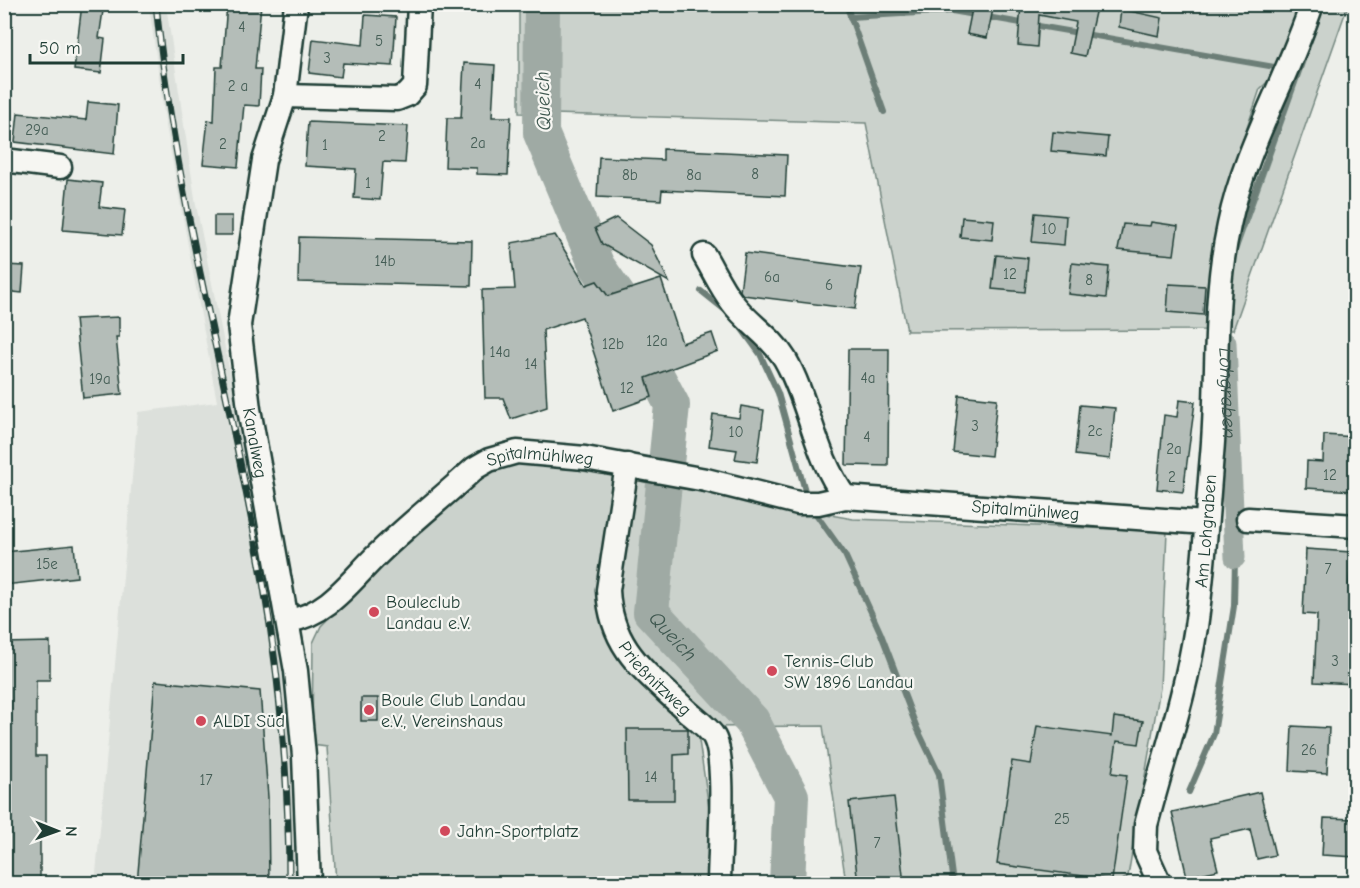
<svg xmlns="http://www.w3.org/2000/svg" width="1360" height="888" viewBox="0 0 1360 888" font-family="'Comic Neue',sans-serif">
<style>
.built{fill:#dce0db}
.green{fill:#cbd2cc;stroke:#758880;stroke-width:1.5}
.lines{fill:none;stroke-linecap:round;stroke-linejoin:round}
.stream{stroke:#6c7e77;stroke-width:6}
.canal{stroke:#9faaa4;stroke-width:21}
.river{stroke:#9faaa4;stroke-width:36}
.building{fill:#b4bdb8;stroke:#1f3d34;stroke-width:1.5}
.street-casing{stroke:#1f3d34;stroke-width:27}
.street{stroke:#f6f6f2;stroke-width:22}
.rail-casing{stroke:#1f3d34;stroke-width:7}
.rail{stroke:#f6f6f2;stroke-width:4.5;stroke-dasharray:14;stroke-linecap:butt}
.poi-dot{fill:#d1495b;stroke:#f6f6f2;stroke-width:2}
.labels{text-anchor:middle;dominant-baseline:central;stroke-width:4.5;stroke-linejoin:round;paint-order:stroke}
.number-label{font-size:15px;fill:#445d55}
.street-label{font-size:18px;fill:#1f3d34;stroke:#f6f6f2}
.poi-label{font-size:18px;fill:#1f3d34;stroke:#f6f6f2;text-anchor:start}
.water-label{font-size:20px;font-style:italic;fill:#3f5850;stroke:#f6f6f2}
</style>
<rect width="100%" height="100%" fill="#edefea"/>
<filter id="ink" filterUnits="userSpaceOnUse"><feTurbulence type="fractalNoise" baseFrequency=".0167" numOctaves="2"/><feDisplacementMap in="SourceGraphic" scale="12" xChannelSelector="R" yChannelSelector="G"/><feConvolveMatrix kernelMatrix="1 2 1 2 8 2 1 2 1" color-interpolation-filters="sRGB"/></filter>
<g filter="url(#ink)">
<path class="built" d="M 149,5 L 166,5 L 196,205 L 248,461 L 279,634 L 289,728 L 297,883 L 95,884 L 138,412 L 217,402 L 165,120 Z"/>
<g class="green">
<path d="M 519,5 L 1306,5 L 1286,64 L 1260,89 L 1240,149 L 1217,260 L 1207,330 L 907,331 L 866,123 L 519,113 Z"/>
<path d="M 1325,5 L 1348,5 L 1233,330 L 1224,330 L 1234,260 Z"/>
<path d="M 527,461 L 853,519 L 1167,531 L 1160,688 L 1128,876 L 1118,883 L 846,883 L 823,726 L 697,727 L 710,815 L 708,883 L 336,883 L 327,747 L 312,745 L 313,643 L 321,626 L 440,505 L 490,464 Z"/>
</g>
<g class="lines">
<g class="stream">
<path d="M 846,4 L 884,112"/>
<path d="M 850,17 L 952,11 L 1298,71"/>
<path d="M 1236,244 L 1304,56"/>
<path d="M 701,291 L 726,311"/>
<path d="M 739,325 L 760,354 L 778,393 L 807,498"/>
<path d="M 811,507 L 845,555 L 881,634 L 917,728 L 939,774 L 953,884"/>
<path d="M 1189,792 L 1214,734 L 1234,606 L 1235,558"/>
<path d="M 1133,884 L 1142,878"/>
</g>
<path class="canal" id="s1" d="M 1226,343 L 1235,558"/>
<g class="river">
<path d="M 542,4 L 541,133 L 597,266 L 634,319"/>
<path id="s2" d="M 650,363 L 672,405 L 651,612 L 752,721 L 791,796 L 787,884"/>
</g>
</g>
<g class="building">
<path d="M 82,4 L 104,4 L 99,38 L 105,39 L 101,73 L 74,70 Z"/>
<path d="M 227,4 L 261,4 L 255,69 L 261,69 L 259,106 L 244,105 L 238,167 L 203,164 L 208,120 L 214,121 L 216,67 L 222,67 Z"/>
<path d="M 973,4 L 994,4 L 987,38 L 967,34 Z"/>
<path d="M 1021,4 L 1076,4 L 1096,8 L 1085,56 L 1070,53 L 1076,22 L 1039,15 L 1037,47 L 1018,45 Z"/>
<path d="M 1121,9 L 1162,18 L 1159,36 L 1119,27 Z"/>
<path d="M 365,15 L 396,17 L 393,66 L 343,63 L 341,77 L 309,73 L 313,39 L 363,45 Z"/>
<path d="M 464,63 L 495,65 L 492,117 L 511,117 L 508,175 L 477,174 L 477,168 L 445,167 L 447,118 L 461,118 Z"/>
<path d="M 88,102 L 118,105 L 114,154 L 15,142 L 18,113 L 86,120 Z"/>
<path d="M 308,122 L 408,126 L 405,163 L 383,162 L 380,200 L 354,198 L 356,169 L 305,166 Z"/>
<path d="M 1053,132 L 1108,137 L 1106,156 L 1051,151 Z"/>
<path d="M 663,149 L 787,155 L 785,196 L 662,190 L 661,200 L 597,197 L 599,157 L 663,160 Z"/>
<path d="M 68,179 L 102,183 L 99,207 L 125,210 L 122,235 L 63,230 Z"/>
<path d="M 1035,213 L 1066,216 L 1064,245 L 1032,242 Z"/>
<rect x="214" y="216" width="18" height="19"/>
<path d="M 962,217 L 994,220 L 992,240 L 960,237 Z"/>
<path d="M 616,218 L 651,245 L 669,282 L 602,244 L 595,228 Z"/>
<path d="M 1151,222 L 1178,226 L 1174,255 L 1118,250 L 1123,224 L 1150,226 Z"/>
<path d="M 555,235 L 586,285 L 597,281 L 608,296 L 661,279 L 682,343 L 712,333 L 718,351 L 646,378 L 652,397 L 613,411 L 582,317 L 543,330 L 547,407 L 511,419 L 503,398 L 485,398 L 482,290 L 515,289 L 511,243 Z"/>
<path d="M 299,237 L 472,241 L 471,286 L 298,282 Z"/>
<path d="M 745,253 L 861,268 L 855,309 L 743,295 L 740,291 Z"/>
<path d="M 996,255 L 1028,258 L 1025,292 L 992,289 Z"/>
<path d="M 1072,263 L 1109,267 L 1106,298 L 1068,294 Z"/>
<path d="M 4,265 L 24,266 L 22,293 L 4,291 Z"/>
<path d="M 1169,284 L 1205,286 L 1203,315 L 1167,312 Z"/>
<path d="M 119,317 L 119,337 L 116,337 L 122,394 L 83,398 L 75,319 Z"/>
<path d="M 848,349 L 889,349 L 888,466 L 846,465 Z"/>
<path d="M 959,395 L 997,399 L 991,456 L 953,452 Z"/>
<path d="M 1179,400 L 1195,402 L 1183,492 L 1157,489 L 1164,415 L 1177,417 Z"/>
<path d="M 1080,405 L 1115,408 L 1110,459 L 1075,455 Z"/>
<path d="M 741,406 L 764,410 L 757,462 L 735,459 L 737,450 L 709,446 L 713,414 L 739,418 Z"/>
<path d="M 1324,435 L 1356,437 L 1354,491 L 1306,488 L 1307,461 L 1323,462 Z"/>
<path d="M 74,545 L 77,577 L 4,585 L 4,552 Z"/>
<path d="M 1306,549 L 1351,552 L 1349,586 L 1356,586 L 1356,684 L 1314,682 L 1317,615 L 1303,614 Z"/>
<path d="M 50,642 L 50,680 L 36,680 L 36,756 L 46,756 L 46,831 L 40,831 L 40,883 L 4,883 L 4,643 Z"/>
<path d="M 155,681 L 260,691 L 268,797 L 269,884 L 137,884 Z"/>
<rect x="361" y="698" width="17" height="23"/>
<path d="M 1114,717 L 1143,721 L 1139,744 L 1117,741 L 1112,773 L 1127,775 L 1112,880 L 997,864 L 1012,761 L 1031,764 L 1037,726 L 1112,736 Z"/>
<path d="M 1292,726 L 1329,728 L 1327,773 L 1290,771 Z"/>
<path d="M 627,729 L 688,729 L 688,754 L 674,755 L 674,800 L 628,800 Z"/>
<path d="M 1260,792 L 1275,855 L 1257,859 L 1250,829 L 1210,838 L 1218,870 L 1187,877 L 1172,812 Z"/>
<path d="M 894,797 L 904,884 L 858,884 L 849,802 Z"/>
<path d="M 1324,818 L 1356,819 L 1356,857 L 1322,855 Z"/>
</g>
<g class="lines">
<defs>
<g id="street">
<path id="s3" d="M 296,4 L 285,96 L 264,160 L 239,325 L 249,409 L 296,671 L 304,756 L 309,884"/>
<path d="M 285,96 L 397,99 L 407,95 L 415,86 L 419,4"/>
<path d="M 4,160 L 60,167"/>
<path d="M 704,255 C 713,270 721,288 732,302 C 747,323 771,336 785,359 C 810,403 814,455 845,497"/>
<path id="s4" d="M 627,465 L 608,590 C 611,651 648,673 688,712 C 696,719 709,728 714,737 C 727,760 719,853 719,884"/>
<path d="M 1248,519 L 1356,526"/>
<path id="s5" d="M 288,621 C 329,614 350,581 378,554 C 409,524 443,497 475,468 L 489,460 L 517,452 L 585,458 L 706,480 L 798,503 L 818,503 L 845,497 L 1206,523"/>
<path id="s6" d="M 1160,884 L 1145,851 L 1146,825 C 1163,760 1186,694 1196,627 C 1204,571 1207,512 1212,455 C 1219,377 1212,303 1229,225 C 1245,147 1287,80 1312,4"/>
</g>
</defs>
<use href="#street" class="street-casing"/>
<use href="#street" class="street"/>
<defs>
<path id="rail" d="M 156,4 C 175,197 229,386 262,576 C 280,678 289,780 289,884"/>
</defs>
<use href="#rail" class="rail-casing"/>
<use href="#rail" class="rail"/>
</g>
</g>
<g class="poi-dot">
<circle cx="374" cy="612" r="6"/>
<circle cx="772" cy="671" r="6"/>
<circle cx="369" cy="710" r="6"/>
<circle cx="201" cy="721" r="6"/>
<circle cx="445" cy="831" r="6"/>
</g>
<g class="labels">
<g class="number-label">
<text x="242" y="27">4</text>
<text x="379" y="41">5</text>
<text x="327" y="58">3</text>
<text x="478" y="84">4</text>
<text x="238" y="86">2 a</text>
<text x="37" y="130">29a</text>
<text x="382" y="136">2</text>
<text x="478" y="143">2a</text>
<text x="223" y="144">2</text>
<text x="325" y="145">1</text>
<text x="755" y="174">8</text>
<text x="630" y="175">8b</text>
<text x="694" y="175">8a</text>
<text x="368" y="183">1</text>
<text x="1049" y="229">10</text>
<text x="385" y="261">14b</text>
<text x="1010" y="274">12</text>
<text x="772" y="277">6a</text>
<text x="1089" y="280">8</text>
<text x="829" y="285">6</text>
<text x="657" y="341">12a</text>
<text x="613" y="344">12b</text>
<text x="500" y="352">14a</text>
<text x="531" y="364">14</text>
<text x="868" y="378">4a</text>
<text x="100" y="379">19a</text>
<text x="627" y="388">12</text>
<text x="975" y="426">3</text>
<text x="1095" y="431">2c</text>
<text x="736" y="432">10</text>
<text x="867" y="437">4</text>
<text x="1174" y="449">2a</text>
<text x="1330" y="475">12</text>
<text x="1172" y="477">2</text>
<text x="47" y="564">15e</text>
<text x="1328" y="569">7</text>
<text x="1335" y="661">3</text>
<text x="1309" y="750">26</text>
<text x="651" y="777">14</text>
<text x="206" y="780">17</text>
<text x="1062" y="819">25</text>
<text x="877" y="843">7</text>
</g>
<g class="street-label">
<text stroke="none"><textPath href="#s3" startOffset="446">Kanalweg</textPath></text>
<text stroke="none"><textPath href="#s5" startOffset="312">Spitalmühlweg</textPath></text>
<text stroke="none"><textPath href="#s5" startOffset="804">Spitalmühlweg</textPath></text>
<text stroke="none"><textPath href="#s6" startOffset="363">Am Lohgraben</textPath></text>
<text stroke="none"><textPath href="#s4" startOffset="230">Prießnitzweg</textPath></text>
</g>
<g class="poi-label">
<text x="386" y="602">Bouleclub<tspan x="386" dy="21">Landau e.V.</tspan></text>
<text x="784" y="661">Tennis-Club<tspan x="784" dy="21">SW 1896 Landau</tspan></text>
<text x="381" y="700">Boule Club Landau<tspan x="381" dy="21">e.V., Vereinshaus</tspan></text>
<text x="213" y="721">ALDI Süd</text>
<text x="457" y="831">Jahn-Sportplatz</text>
</g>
<g class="water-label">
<text transform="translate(543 101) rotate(-92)">Queich</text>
<text stroke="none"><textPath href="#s1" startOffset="50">Lohgraben</textPath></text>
<text stroke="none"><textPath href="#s2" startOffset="288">Queich</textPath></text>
</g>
</g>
<rect width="1360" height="888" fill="none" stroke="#f6f6f2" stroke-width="24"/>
<rect x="12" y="12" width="1336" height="864" fill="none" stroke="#1f3d34" stroke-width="2" filter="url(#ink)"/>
<g transform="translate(57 831) rotate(91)" stroke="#f6f6f2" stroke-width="4.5" paint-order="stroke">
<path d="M0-4.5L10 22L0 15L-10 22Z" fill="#1f3d34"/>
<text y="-9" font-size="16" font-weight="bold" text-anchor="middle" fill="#1f3d34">N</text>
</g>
<path d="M30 54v9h153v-9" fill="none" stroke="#1f3d34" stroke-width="3"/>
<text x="39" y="54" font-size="18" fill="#1f3d34" stroke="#f6f6f2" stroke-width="4.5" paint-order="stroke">50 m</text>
</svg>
